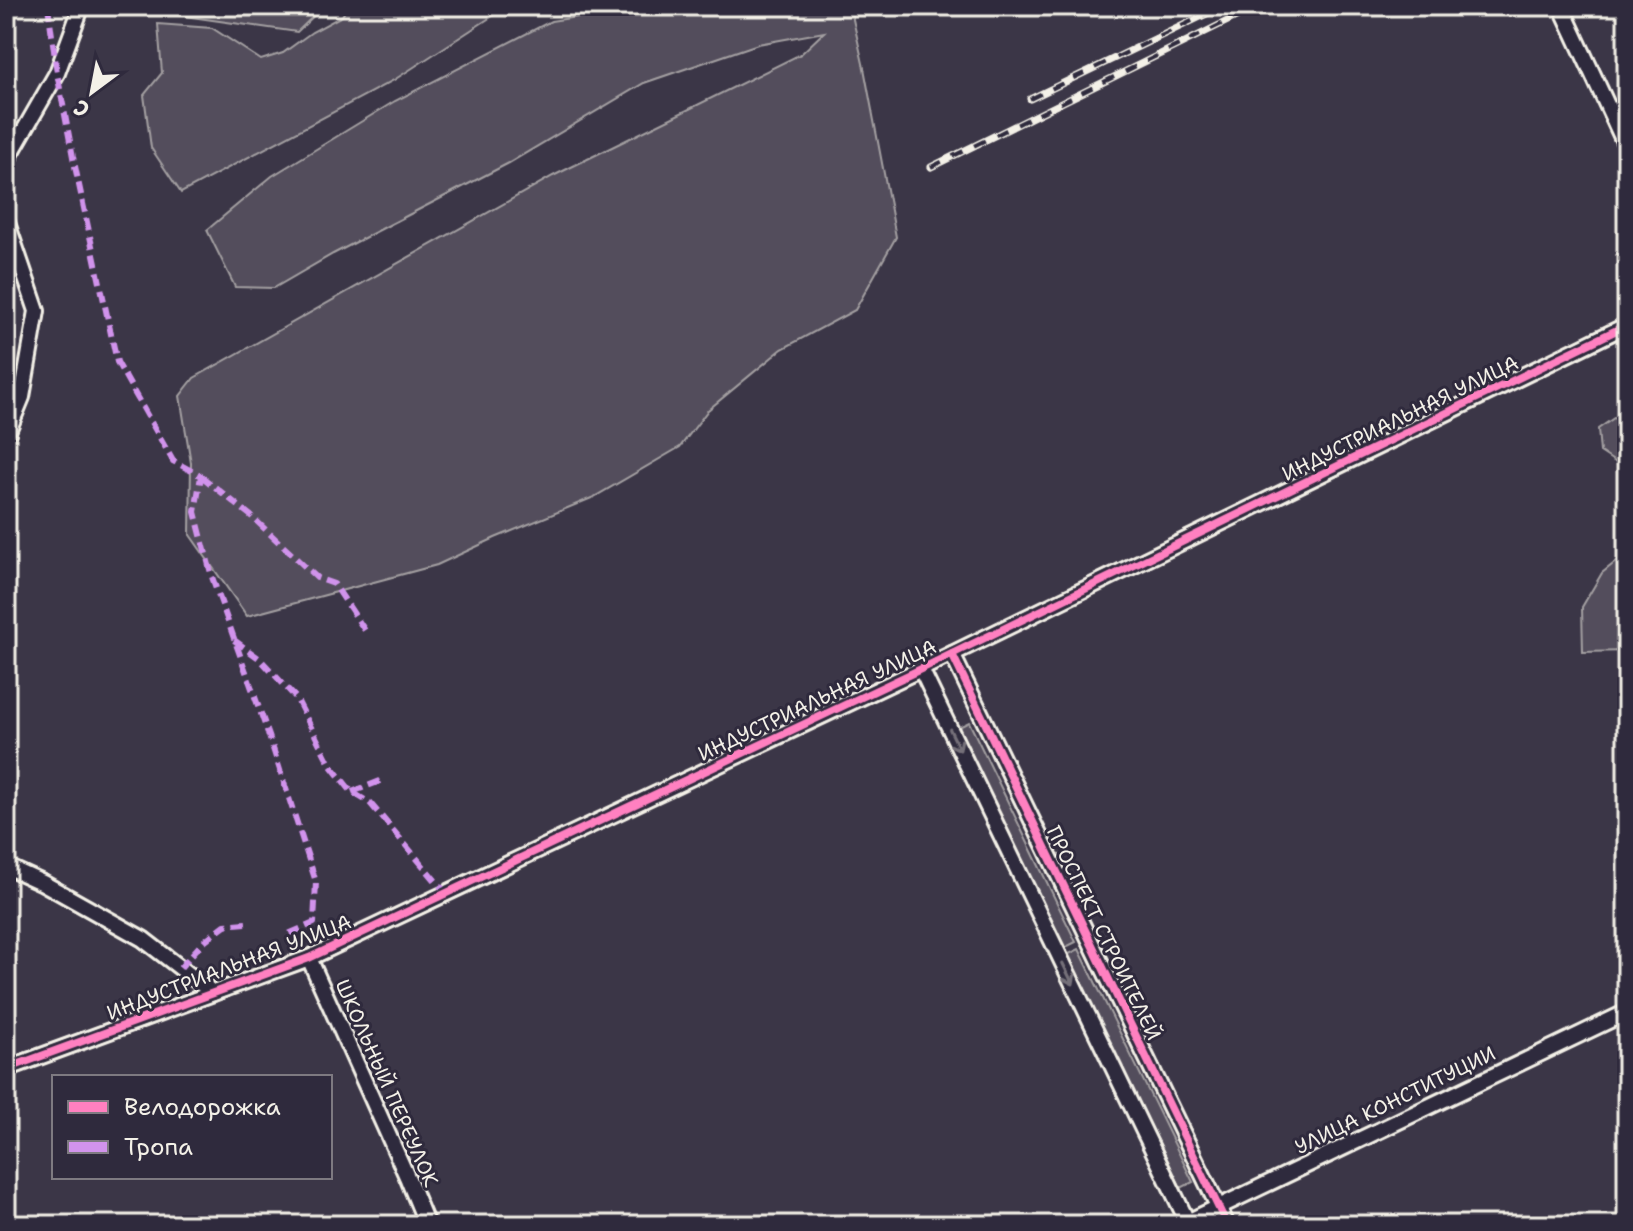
<svg xmlns="http://www.w3.org/2000/svg" width="1633" height="1231" viewBox="0 0 1633 1231" font-family="'Shantell Sans',sans-serif">
<style>
.green{fill:#534e5c;stroke:#a4a0a2;stroke-width:2}
.lines{fill:none;stroke-linecap:round;stroke-linejoin:round}
.minor-casing{stroke:#f4f1e8;stroke-width:20}
.minor{stroke:#2f2a3d;stroke-width:14}
.rail-casing{stroke:#f4f1e8;stroke-width:7}
.rail{stroke:#2f2a3d;stroke-width:4;stroke-dasharray:12;stroke-linecap:butt}
.quiet{stroke:#d193ec;stroke-width:6;stroke-dasharray:12 6;stroke-linecap:butt}
.cycleway-casing{stroke:#2f2a3d;stroke-width:13}
.cycleway{stroke:#ff80c0;stroke-width:8}
.oneway{stroke:#747079}
.labels{text-anchor:middle;dominant-baseline:central;stroke-width:6;stroke-linejoin:round;paint-order:stroke}
.street-label{font-size:20px;fill:#f4f1e8;stroke:#2f2a3d}
</style>
<rect width="100%" height="100%" fill="#3b3647"/>
<filter id="ink" filterUnits="userSpaceOnUse"><feTurbulence type="fractalNoise" baseFrequency=".0125" numOctaves="2"/><feDisplacementMap in="SourceGraphic" scale="16" xChannelSelector="R" yChannelSelector="G"/><feConvolveMatrix kernelMatrix="1 2 1 2 8 2 1 2 1" color-interpolation-filters="sRGB"/></filter>
<g filter="url(#ink)">
<g class="green">
<path d="M 114,6 L 324,6 L 297,32 Z"/>
<path d="M 348,6 L 508,6 L 394,80 L 181,193 L 151,148 L 144,95 L 162,73 L 158,24 L 212,28 L 261,60 L 283,53 L 312,32 L 342,16 Z"/>
<path d="M 648,6 L 820,6 L 830,9 L 836,6 L 850,6 L 864,68 L 896,237 L 855,310 L 782,349 L 708,410 L 680,447 L 594,497 L 495,538 L 437,565 L 247,616 L 190,535 L 191,463 L 180,396 L 194,378 L 553,176 L 801,54 L 824,32 L 758,44 L 644,83 L 509,163 L 333,254 L 274,288 L 235,287 L 207,230 L 272,176 L 395,101 L 551,21 Z"/>
<path d="M 1627,409 L 1627,470 L 1600,452 L 1598,429 Z"/>
<path d="M 1627,553 L 1627,651 L 1583,652 L 1582,607 L 1602,573 Z"/>
<path d="M 969,722 L 1076,942 L 1064,948 L 957,728 Z"/>
<path d="M 1079,949 L 1193,1182 L 1181,1188 L 1067,955 Z"/>
</g>
<g class="lines">
<defs>
<g id="minor">
<path d="M 1561,6 L 1627,148"/>
<path d="M 6,162 L 57,73 L 81,8"/>
<path d="M 6,220 L 37,311 L 22,397 L 6,436"/>
<path d="M 952,654 L 1227,1225"/>
<path d="M 921,669 L 1189,1225"/>
<path d="M 6,866 L 43,883 L 143,939 L 213,993"/>
<path d="M 309,958 L 408,1179 L 427,1225"/>
<path d="M 6,1069 L 309,958 L 921,669 L 1627,325"/>
<path d="M 1181,1225 L 1627,1012"/>
</g>
</defs>
<use href="#minor" class="minor-casing"/>
<use href="#minor" class="minor"/>
<defs>
<g id="rail">
<path d="M 1030,99 L 1223,6"/>
<path d="M 931,167 L 1258,6"/>
</g>
</defs>
<use href="#rail" class="rail-casing"/>
<use href="#rail" class="rail"/>
<g class="quiet">
<path d="M 48,6 L 57,73 L 73,157 L 117,362 L 173,461 L 201,476 L 195,512 L 212,577 L 269,736 L 316,882 L 314,923 L 284,936"/>
<path d="M 201,476 L 250,515 L 317,578 L 334,584 L 366,632"/>
<path d="M 234,640 L 260,659 L 296,698 L 331,766 L 352,792 L 370,803 L 446,893"/>
<path d="M 352,792 L 383,780"/>
<path d="M 180,968 L 204,941 L 225,925 L 246,923"/>
<path d="M 935,1225 L 943,1221"/>
</g>
<defs>
<g id="cycleway">
<path d="M 952,654 L 1227,1225"/>
<path d="M 6,1069 L 309,958 L 921,669 L 1627,325"/>
</g>
</defs>
<use href="#cycleway" class="cycleway-casing"/>
<use href="#cycleway" class="cycleway"/>
</g>
<defs><path id="oneway-shaft" d="M-6 0H5M1.5-3L5.5 0L1.5 3" fill="none" stroke-width="1.6" stroke-linecap="round" stroke-linejoin="round" transform="scale(2)"/></defs>
<g class="oneway">
<use href="#oneway-shaft" transform="translate(955 740) rotate(64)"/>
<use href="#oneway-shaft" transform="translate(1068 974) rotate(64)"/>
</g>
</g>
<g class="labels">
<g class="street-label">
<text transform="translate(1400 418) rotate(-26)">ИНДУСТРИАЛЬНАЯ УЛИЦА</text>
<text transform="translate(817 700) rotate(-25)">ИНДУСТРИАЛЬНАЯ УЛИЦА</text>
<text transform="translate(1104 933) rotate(64)">ПРОСПЕКТ СТРОИТЕЛЕЙ</text>
<text transform="translate(229 967) rotate(-21)">ИНДУСТРИАЛЬНАЯ УЛИЦА</text>
<text transform="translate(387 1083) rotate(66)">ШКОЛЬНЫЙ ПЕРЕУЛОК</text>
<text transform="translate(1395 1100) rotate(-26)">УЛИЦА КОНСТИТУЦИИ</text>
</g>
</g>
<rect width="1633" height="1231" fill="none" stroke="#2f2a3d" stroke-width="32"/>
<rect x="16" y="16" width="1601" height="1199" fill="none" stroke="#f4f1e8" stroke-width="3" filter="url(#ink)"/>
<rect x="52" y="1075" width="280" height="104" fill="#2f2a3d" stroke="#7e7a81" stroke-width="2"/>
<rect x="68" y="1101" width="40" height="12" fill="#ff80c0" stroke="#7e7a81" stroke-width="2"/>
<text x="124" y="1115" font-size="24" fill="#f4f1e8">Велодорожка</text>
<rect x="68" y="1141" width="40" height="12" fill="#d193ec" stroke="#7e7a81" stroke-width="2"/>
<text x="124" y="1155" font-size="24" fill="#f4f1e8">Тропа</text>
<g transform="translate(92 92) rotate(212)" stroke="#2f2a3d" stroke-width="6" paint-order="stroke">
<path d="M0-6L14 30L0 20L-14 30Z" fill="#f4f1e8"/>
<text y="-12" font-size="22" font-weight="bold" text-anchor="middle" fill="#f4f1e8">С</text>
</g>
</svg>
